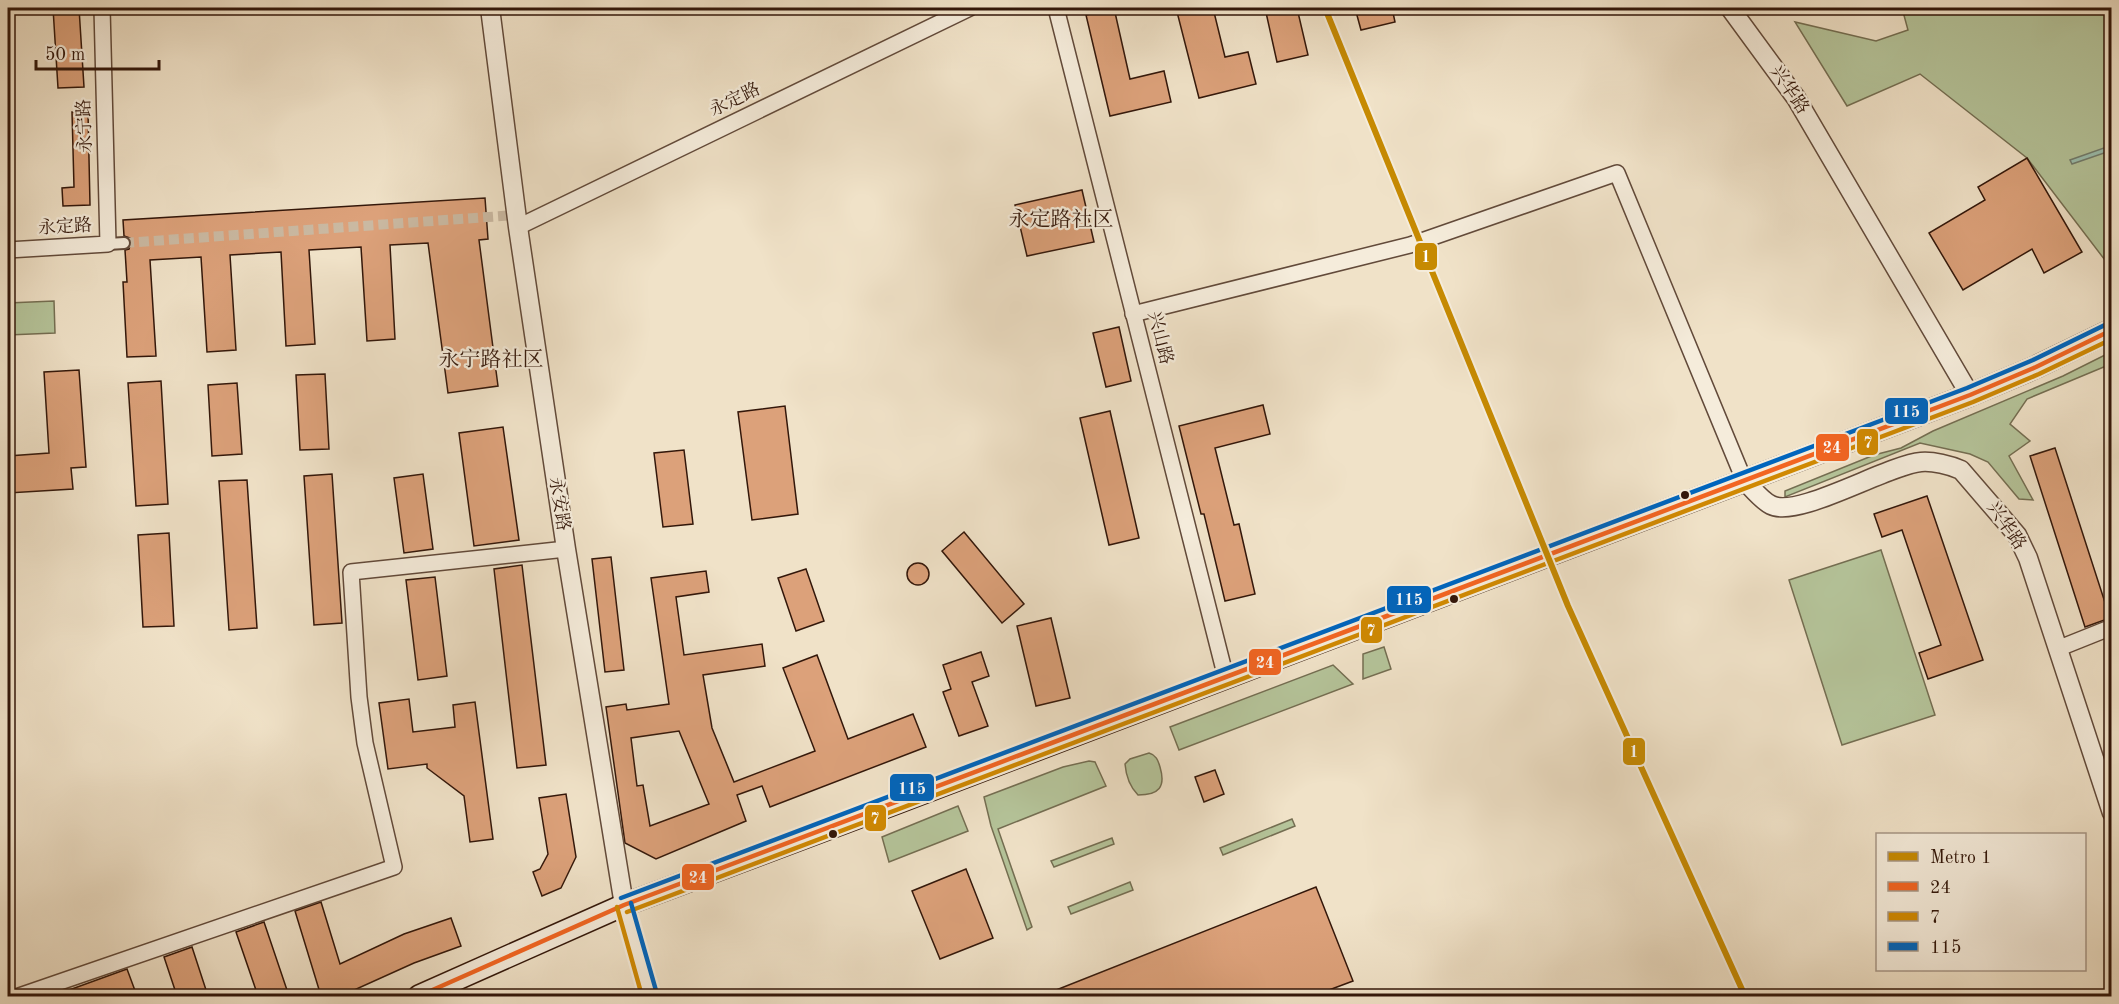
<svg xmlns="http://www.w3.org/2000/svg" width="2119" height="1004" viewBox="0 0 2119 1004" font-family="'Old Standard TT','Noto Serif SC',serif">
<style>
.green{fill:#b5c49a;stroke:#746e52;stroke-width:1.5}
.water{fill:#9bbfaf;stroke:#717c6d;stroke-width:1.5}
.building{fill:#dca17a;stroke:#33170a;stroke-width:1.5;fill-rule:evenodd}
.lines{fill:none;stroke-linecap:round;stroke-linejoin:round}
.pedestrian-tunnel{stroke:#cab9a2;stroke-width:10;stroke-dasharray:10 5;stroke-linecap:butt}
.pedestrian-casing{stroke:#624a3a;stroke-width:14}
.minor-casing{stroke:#624a3a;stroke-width:18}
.tertiary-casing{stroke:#624a3a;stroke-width:21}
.secondary-casing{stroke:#33170a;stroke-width:24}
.pedestrian{stroke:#f5ecdb;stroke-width:10}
.minor{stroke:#f5ecdb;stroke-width:15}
.tertiary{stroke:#f5ecdb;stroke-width:18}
.secondary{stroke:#f5ecdb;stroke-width:21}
.bus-1-casing{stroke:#f5ecdb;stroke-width:9}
.bus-2-casing{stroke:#f5ecdb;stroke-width:9}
.bus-3-casing{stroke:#f5ecdb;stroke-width:9}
.bus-1{stroke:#f26522;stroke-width:4.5}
.bus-2{stroke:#d08902;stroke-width:4.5}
.bus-3{stroke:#0065bd;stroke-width:4.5}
.metro-1-casing{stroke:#f5ecdb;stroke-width:10}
.metro-1{stroke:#c68a02;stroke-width:6}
.bus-dot{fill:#33170a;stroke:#f5ecdb;stroke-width:2}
.labels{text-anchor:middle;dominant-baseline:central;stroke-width:4.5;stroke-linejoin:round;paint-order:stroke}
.street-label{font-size:18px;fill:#33170a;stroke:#f5ecdb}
.quarter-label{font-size:21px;fill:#33170a;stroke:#f5ecdb}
.line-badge{stroke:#f5ecdb;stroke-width:2}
.badge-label{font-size:16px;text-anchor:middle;font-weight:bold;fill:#fff}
</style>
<rect width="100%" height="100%" fill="#f0e2c8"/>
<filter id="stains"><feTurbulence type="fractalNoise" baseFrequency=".00333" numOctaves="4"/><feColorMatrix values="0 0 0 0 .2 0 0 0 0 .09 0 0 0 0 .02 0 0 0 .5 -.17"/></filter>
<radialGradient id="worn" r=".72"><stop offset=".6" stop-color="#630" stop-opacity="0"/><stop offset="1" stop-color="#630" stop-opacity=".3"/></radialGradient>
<g class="green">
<path d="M 1902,8 L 2111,8 L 2111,268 L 2027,158 L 1920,74 L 1847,106 L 1795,22 L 1876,41 L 1908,30 Z"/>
<path d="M 54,301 L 55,333 L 8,335 L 8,303 Z"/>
<path d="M 2111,352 L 2111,364 L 2027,399 L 2010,424 L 2030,441 L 2009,456 L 2033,500 L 2019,499 L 1988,462 L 1970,454 L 1920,443 L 1785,497 L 1785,491 L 1874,455 L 1901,448 L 1933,431 L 2063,376 Z"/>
<path d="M 1881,550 L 1935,715 L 1842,745 L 1789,580 Z"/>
<path d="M 1384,647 L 1391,669 L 1363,679 L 1363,654 Z"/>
<path d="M 1333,665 L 1353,684 L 1179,750 L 1170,727 Z"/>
<path d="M 1149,753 C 1156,755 1158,760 1160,767 C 1166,787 1159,795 1138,795 C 1130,787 1126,776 1125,764 L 1130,759 Z"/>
<path d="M 1089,761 L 1095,762 L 1106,786 L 998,829 L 1032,927 L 1027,930 L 991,826 L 984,797 L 1063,767 Z"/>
<path d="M 958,806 L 968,831 L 889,862 L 882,837 Z"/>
<path d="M 1292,819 L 1295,826 L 1223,855 L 1220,848 Z"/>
<path d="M 1112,838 L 1114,844 L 1054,867 L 1051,861 Z"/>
<path d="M 1130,882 L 1133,890 L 1071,914 L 1068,907 Z"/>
</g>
<path class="water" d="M 2111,140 L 2110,151 L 2072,164 L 2070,160 L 2107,147 Z"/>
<g class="building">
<path d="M 53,8 L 79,8 L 84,87 L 58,88 Z"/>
<path d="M 1114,8 L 1130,79 L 1164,71 L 1171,102 L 1110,116 L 1086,15 Z"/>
<path d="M 1176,8 L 1213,8 L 1225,57 L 1248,52 L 1256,84 L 1199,98 Z"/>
<path d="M 1265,8 L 1297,8 L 1308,55 L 1277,62 Z"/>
<path d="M 1355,8 L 1392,8 L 1395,22 L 1361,30 Z"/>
<path d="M 72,112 L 88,112 L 90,205 L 63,206 L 62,188 L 74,187 Z"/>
<path d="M 2027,158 L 2082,252 L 2044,273 L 2032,249 L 1963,290 L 1929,233 L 1985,200 L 1978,187 Z"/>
<path d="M 1082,190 L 1094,242 L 1027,256 L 1015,205 Z"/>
<path d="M 485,198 L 488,239 L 479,240 L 498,386 L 448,393 L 428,243 L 390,245 L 395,339 L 367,341 L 361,247 L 309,250 L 315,344 L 286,346 L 281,252 L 230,255 L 236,350 L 207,352 L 201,257 L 150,260 L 156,356 L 127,357 L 123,282 L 127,282 L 125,250 L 129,249 L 131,243 L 130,238 L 124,236 L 123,220 Z"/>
<path d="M 1119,327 L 1131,381 L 1106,387 L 1093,333 Z"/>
<path d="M 79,370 L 86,467 L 71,468 L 73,489 L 8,493 L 8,456 L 49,453 L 44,372 Z"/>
<path d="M 325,374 L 329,449 L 300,450 L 296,375 Z"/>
<path d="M 161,381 L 168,504 L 136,506 L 128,383 Z"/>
<path d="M 237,383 L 242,454 L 212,456 L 208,385 Z"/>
<path d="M 1263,405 L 1270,434 L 1215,448 L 1234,525 L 1239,524 L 1255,594 L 1225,601 L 1204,514 L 1201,514 L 1179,426 Z"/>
<path d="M 785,406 L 798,514 L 752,520 L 738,412 Z"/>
<path d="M 1110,411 L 1139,538 L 1109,545 L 1080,418 Z"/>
<path d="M 503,427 L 519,540 L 474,546 L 459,433 Z"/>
<path d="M 2055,448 L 2110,618 L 2085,627 L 2030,456 Z"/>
<path d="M 684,450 L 693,524 L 663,527 L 654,453 Z"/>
<path d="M 332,474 L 342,623 L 314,625 L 304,476 Z"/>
<path d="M 423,474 L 433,549 L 404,553 L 394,478 Z"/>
<path d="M 247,480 L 257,628 L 229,630 L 219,481 Z"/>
<path d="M 1927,496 L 1983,660 L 1928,679 L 1919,653 L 1941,645 L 1902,530 L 1882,537 L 1874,514 Z"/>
<path d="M 964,532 L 1024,604 L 1002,623 L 942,551 Z"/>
<path d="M 169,533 L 174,626 L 143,627 L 138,535 Z"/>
<path d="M 611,557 L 624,670 L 605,672 L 592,559 Z"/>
<circle cx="918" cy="574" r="11"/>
<path d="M 522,565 L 546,765 L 517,768 L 494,569 Z"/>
<path d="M 806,569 L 824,621 L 796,631 L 778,578 Z"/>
<path d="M 706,571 L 709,592 L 676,597 L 684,655 L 762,644 L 765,666 L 703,675 L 712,728 L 734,782 L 815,751 L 783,668 L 817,655 L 848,739 L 913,714 L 926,747 L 770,807 L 762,786 L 737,795 L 746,821 L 656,859 L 625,843 L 606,707 L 626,704 L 627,710 L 669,704 L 651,578 ZM 679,731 L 709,804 L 650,826 L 643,785 L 637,786 L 631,738 Z"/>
<path d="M 435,577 L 447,676 L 418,680 L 406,580 Z"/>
<path d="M 1051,618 L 1070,698 L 1036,706 L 1017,626 Z"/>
<path d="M 981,652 L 989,676 L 972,682 L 988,726 L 959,736 L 943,692 L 951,689 L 943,665 Z"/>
<path d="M 409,699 L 413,732 L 455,727 L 453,705 L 475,702 L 493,839 L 470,842 L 464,796 L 427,768 L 427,764 L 388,769 L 379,703 Z"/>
<path d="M 1215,770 L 1224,794 L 1204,802 L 1195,777 Z"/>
<path d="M 566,794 L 576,857 L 561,888 L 542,896 L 533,872 L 540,869 L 548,854 L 539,798 Z"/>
<path d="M 966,869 L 993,938 L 940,959 L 912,891 Z"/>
<path d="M 1316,887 L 1353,981 L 1313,996 L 1041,996 Z"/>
<path d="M 321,902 L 340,964 L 404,934 L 451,918 L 461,946 L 414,963 L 341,996 L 321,996 L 295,911 Z"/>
<path d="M 264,922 L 289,996 L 258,996 L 236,932 Z"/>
<path d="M 192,947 L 208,996 L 177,996 L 164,957 Z"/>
<path d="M 127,969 L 137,996 L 58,996 L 58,994 Z"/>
</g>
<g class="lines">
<path class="pedestrian-tunnel" d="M 124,243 L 516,215"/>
<defs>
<path id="pedestrian" d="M 108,244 L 124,243"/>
<g id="minor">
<path d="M 1056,8 L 1226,678"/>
<path d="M 518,227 L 970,8"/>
<path d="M 8,250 L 108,244 L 102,8"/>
<path d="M 1133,314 L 1410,245 L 1617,173 L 1744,480"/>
<path d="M 2057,649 L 2112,627"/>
<path d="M 19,996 L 394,867 L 365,743 L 359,697 L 351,572 L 566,549"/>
</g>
<g id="tertiary">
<path d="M 490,8 L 518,227 L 566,549 L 624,905 L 650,996"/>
<path d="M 1730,8 L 1796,98 L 1970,395"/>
<path d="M 1744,480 C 1752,488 1761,500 1771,505 C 1798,519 1887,465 1921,462 C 1933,461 1950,465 1961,470 L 2017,535 L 2028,558 L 2112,813"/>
</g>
<path id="secondary" d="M 419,996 L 624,905 L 899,802 L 1970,395 L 2036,367 L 2112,330"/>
</defs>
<use href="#pedestrian" class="pedestrian-casing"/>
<use href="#minor" class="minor-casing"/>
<use href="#tertiary" class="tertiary-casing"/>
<use href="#secondary" class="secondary-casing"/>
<use href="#pedestrian" class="pedestrian"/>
<use href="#minor" class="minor"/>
<use href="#tertiary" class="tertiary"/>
<use href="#secondary" class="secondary"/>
<defs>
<path id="bus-1" d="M 419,996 L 624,905 L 1970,395 L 2036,367 L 2112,330"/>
<g id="bus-2">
<path d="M 617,907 L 642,996"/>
<path d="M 627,912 L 1973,402 L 2039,374 L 2112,339"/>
</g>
<g id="bus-3">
<path d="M 621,898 L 1967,388 L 2033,360 L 2109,323"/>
<path d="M 631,903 L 657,994"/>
</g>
</defs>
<use href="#bus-1" class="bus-1-casing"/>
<use href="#bus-2" class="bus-2-casing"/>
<use href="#bus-3" class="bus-3-casing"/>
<use href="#bus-1" class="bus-1"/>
<use href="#bus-2" class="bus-2"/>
<use href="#bus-3" class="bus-3"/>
<defs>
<path id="metro-1" d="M 1325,8 L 1568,606 L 1745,996"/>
</defs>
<use href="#metro-1" class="metro-1-casing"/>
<use href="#metro-1" class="metro-1"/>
</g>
<g class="bus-dot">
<circle cx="1685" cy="495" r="5"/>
<circle cx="1454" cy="599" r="5"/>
<circle cx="833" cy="834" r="5"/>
</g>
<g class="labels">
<g class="street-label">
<text transform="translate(1789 90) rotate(56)">兴华路</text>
<text transform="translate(735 100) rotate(-26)">永定路</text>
<text transform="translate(85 126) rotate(-92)">永宁路</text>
<text transform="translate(65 227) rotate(-3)">永定路</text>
<text transform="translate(1160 338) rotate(76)">兴山路</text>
<text transform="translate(559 504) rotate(81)">永安路</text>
<text transform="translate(2006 526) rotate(55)">兴华路</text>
</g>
<g class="quarter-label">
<text x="1061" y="220">永定路社区</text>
<text x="491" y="360">永宁路社区</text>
</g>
</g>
<g class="line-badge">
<rect x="1414" y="242" width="24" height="29" rx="6" fill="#c68a02"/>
<rect x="1884" y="397" width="45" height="28" rx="6" fill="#0065bd"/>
<rect x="1856" y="428" width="23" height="28" rx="6" fill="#d08902"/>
<rect x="1815" y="433" width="35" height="29" rx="6" fill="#f26522"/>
<rect x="1386" y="585" width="46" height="29" rx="6" fill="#0065bd"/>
<rect x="1360" y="616" width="23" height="28" rx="6" fill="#d08902"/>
<rect x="1248" y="648" width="34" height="28" rx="6" fill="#f26522"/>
<rect x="1622" y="737" width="24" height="29" rx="6" fill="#c68a02"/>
<rect x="889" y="773" width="46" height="29" rx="6" fill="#0065bd"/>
<rect x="864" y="804" width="23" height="28" rx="6" fill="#d08902"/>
<rect x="681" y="863" width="34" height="28" rx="6" fill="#f26522"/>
</g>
<g class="badge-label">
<text x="1426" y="262">1</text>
<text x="1906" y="417">115</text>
<text x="1868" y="448">7</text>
<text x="1832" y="453">24</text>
<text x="1409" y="605">115</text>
<text x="1371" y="636">7</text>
<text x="1265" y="668">24</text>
<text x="1634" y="757">1</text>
<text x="912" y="794">115</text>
<text x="875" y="824">7</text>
<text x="698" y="883">24</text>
</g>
<rect width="2119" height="1004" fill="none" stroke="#f0e2c8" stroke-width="30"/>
<rect x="9" y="9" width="2101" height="986" fill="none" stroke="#33170a" stroke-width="3"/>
<rect x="15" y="15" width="2089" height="974" fill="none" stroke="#33170a" stroke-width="1.5"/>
<rect x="1876" y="833" width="210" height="138" fill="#f5ecdb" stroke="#a79787" stroke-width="1.5"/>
<rect x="1888" y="852" width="30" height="9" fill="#c68a02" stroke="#a79787" stroke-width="1.5"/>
<text x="1930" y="863" font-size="18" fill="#33170a">Metro 1</text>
<rect x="1888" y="882" width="30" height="9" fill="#f26522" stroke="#a79787" stroke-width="1.5"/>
<text x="1930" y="893" font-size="18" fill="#33170a">24</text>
<rect x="1888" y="912" width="30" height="9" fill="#d08902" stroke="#a79787" stroke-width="1.5"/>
<text x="1930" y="923" font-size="18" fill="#33170a">7</text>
<rect x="1888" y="942" width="30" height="9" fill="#0065bd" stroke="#a79787" stroke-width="1.5"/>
<text x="1930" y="953" font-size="18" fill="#33170a">115</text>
<path d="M36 60v9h123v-9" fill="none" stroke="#33170a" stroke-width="3"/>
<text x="45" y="60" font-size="18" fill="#33170a" stroke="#f5ecdb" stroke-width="4.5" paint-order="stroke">50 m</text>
<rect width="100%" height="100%" filter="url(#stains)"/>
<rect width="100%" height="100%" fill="url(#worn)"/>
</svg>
